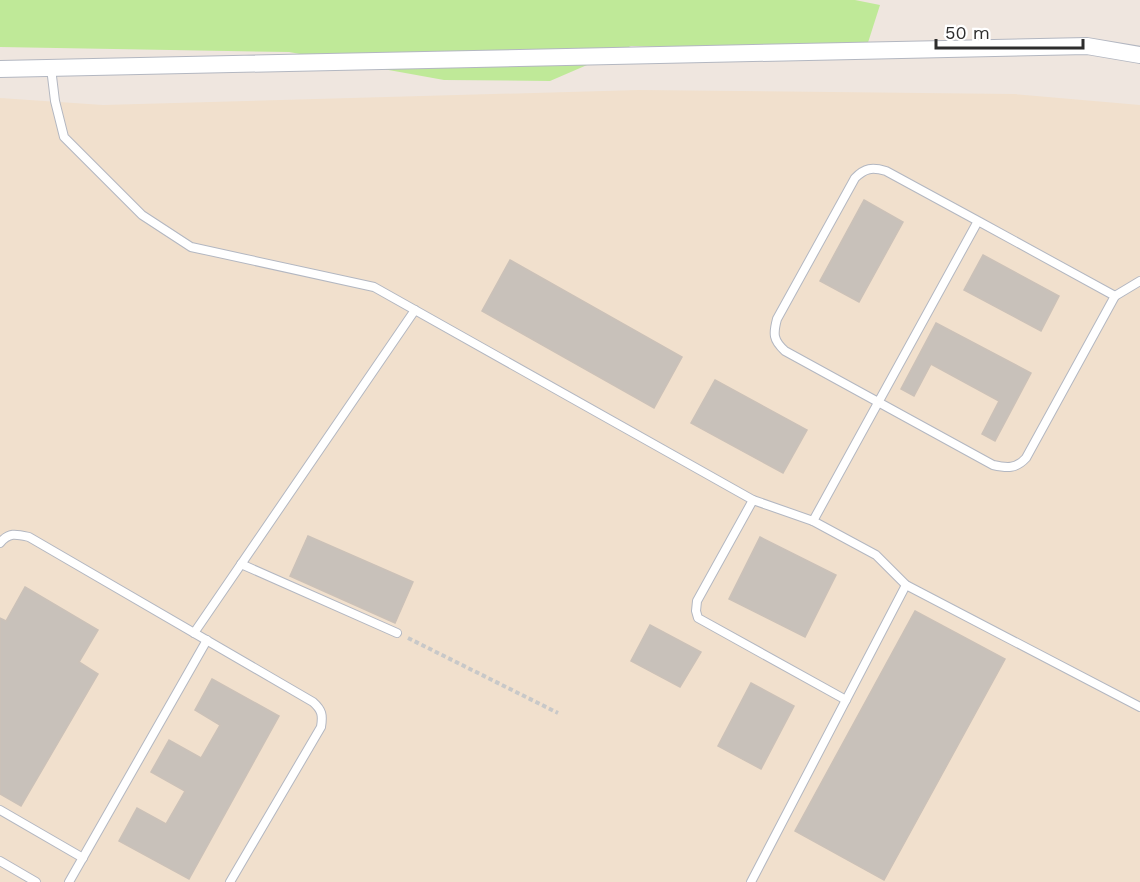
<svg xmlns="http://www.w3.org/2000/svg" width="1140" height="882" viewBox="0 0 1140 882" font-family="'Work Sans',sans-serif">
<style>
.education{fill:#f1e0cd}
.green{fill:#bfe998}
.building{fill:#c8c1ba;stroke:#cbc1b8;stroke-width:1.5}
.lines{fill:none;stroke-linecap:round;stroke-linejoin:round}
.service-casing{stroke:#b3b7c1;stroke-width:10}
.minor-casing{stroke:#b3b7c1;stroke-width:18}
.path{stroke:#c8c8c8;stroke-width:4;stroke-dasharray:4.5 3;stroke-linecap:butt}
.service{stroke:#fff;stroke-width:8}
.minor{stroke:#fff;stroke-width:16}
</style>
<rect width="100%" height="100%" fill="#efe6df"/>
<path class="education" d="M 639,90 L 1014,94 L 1140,105 L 1140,882 L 0,882 L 0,98 L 103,105 Z"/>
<path class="green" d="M 0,0 L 855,0 L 880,5 L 865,52 L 631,46 L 550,81 L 444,80 L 289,52 L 0,47 Z"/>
<g class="building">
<path d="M 864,200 L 903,222 L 859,302 L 820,281 Z"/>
<path d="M 983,255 L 1059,296 L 1041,331 L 964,290 Z"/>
<path d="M 510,260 L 682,357 L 654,408 L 482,311 Z"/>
<path d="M 936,323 L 1031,373 L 995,441 L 982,434 L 999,401 L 931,364 L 914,396 L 901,389 Z"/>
<path d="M 715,380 L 807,430 L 783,473 L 691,423 Z"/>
<path d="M 308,536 L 413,582 L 395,623 L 290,576 Z"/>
<path d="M 760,537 L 836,575 L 805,637 L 729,599 Z"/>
<path d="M 25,587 L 98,630 L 79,662 L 98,674 L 21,806 L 0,794 L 0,618 L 6,621 Z"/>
<path d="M 915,611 L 1005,659 L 884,880 L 795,831 Z"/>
<path d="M 650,625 L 701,652 L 680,687 L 631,661 Z"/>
<path d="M 212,679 L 279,716 L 189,879 L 119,841 L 137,808 L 166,824 L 185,791 L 151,772 L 169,740 L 201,758 L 220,725 L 195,710 Z"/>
<path d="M 751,683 L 794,706 L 761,769 L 718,746 Z"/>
</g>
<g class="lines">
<defs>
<g id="service">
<path d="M 51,68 L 55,101 L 64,137 L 142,215 L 191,247 L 374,287 L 753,500 L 813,521 L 876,555 L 906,585 L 1140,707"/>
<path d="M 1115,296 L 1140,281"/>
<path d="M 753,500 L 697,601 L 696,611 L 698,618 L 846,700"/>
<path d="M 813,521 L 978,221 L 1115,296 L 1026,458 C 1016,469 1007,468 993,465 L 785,351 C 773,340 773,334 777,319 L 855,178 C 865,168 872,167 886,171 L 978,221"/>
<path d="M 0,543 C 9,532 16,534 29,537 L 313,702 C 322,710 323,715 321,727 L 230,882"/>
<path d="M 241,564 L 397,633"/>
<path d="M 194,633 L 415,310"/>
<path d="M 0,810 L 83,858"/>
<path d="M 0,861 L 36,882"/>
<path d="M 69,882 L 207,640"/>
<path d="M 751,882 L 906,585"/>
</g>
<path id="minor" d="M 0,69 L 1087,46 L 1140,55"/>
</defs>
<use href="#service" class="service-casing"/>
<use href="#minor" class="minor-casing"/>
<path class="path" d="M 408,638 L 558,713"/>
<use href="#service" class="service"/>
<use href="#minor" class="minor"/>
</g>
<path d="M936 39v9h147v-9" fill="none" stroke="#2d2d2d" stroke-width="3"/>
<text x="945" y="39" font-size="18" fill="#2d2d2d" stroke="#ffffff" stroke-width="4.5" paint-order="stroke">50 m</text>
</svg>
